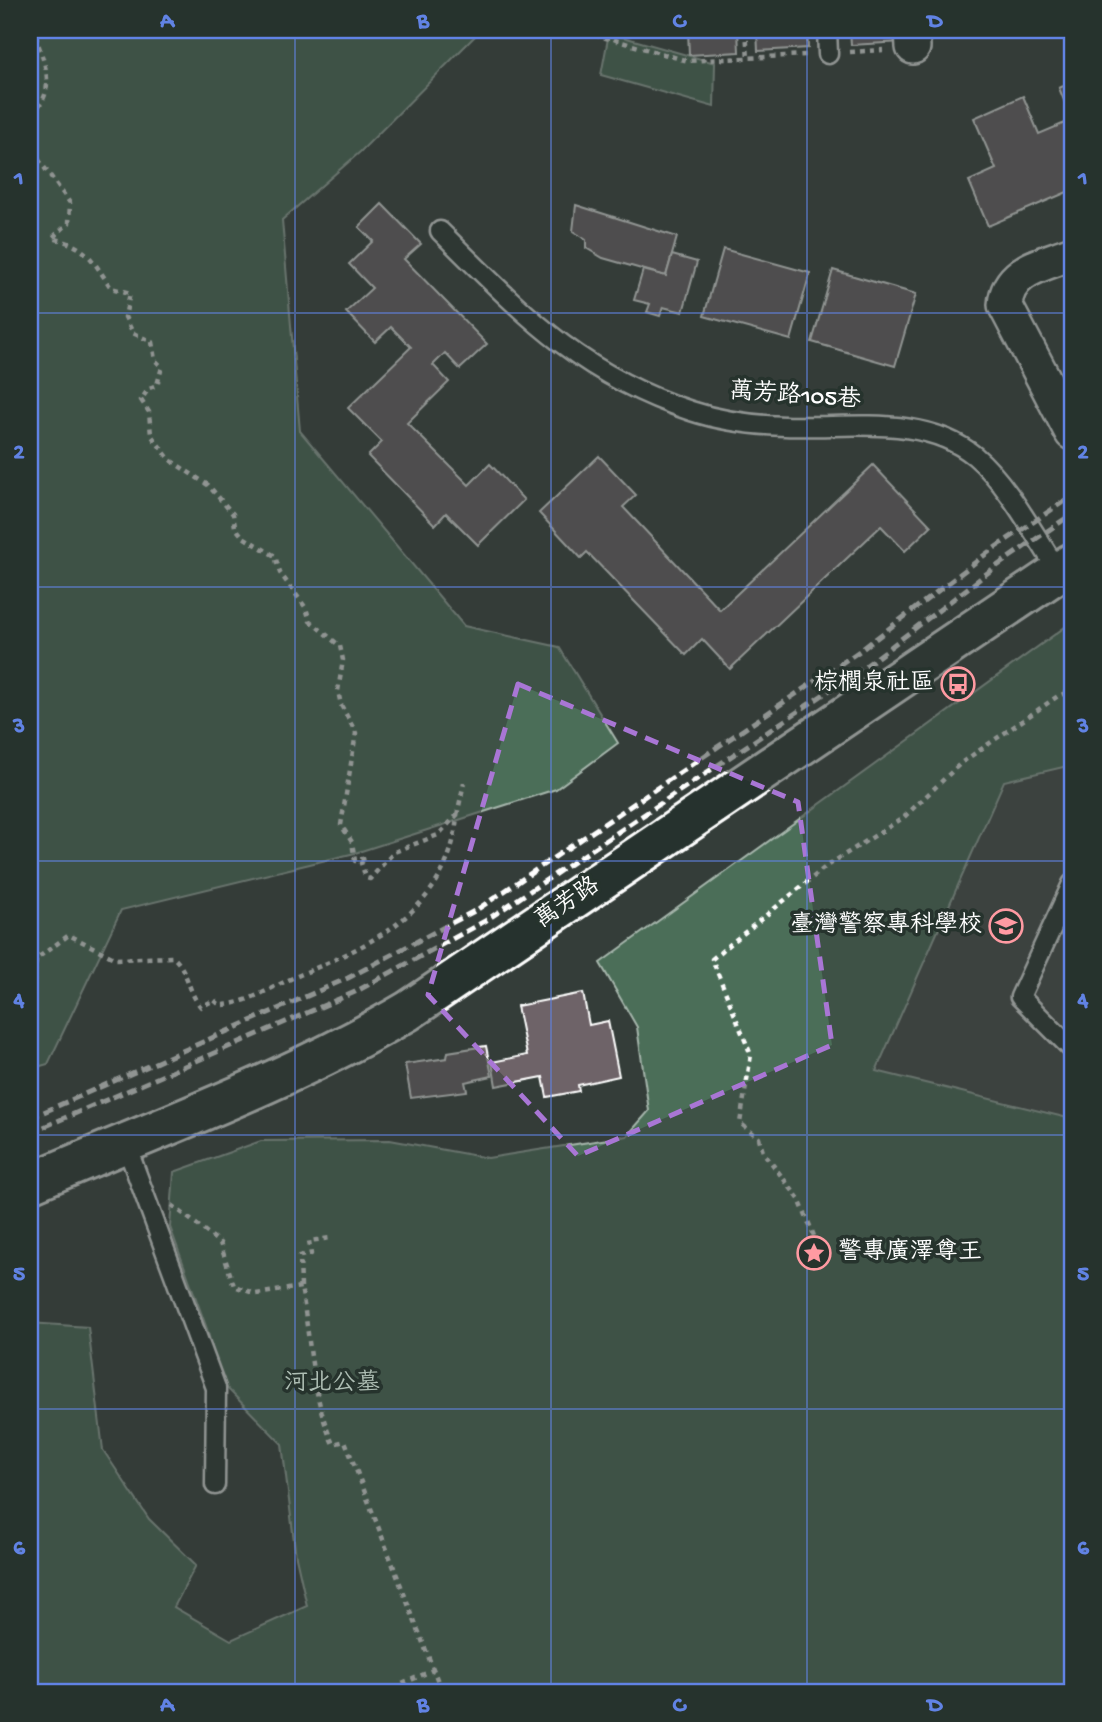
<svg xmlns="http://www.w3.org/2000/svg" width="1102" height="1722" viewBox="0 0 1102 1722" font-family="'Gochi Hand','LXGW WenKai TC',sans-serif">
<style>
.built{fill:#454847}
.green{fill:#4c6e59;stroke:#a6b6ac;stroke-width:2}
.building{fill:#6e6367;stroke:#fff;stroke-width:2}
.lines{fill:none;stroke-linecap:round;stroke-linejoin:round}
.service-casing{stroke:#fff;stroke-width:23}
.minor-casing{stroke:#fff;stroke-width:38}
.tertiary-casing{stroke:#fff;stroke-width:44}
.path{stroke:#fff;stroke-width:4.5;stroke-dasharray:5 5;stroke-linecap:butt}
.service{stroke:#26332d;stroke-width:18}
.minor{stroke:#26332d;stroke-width:33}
.tertiary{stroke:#26332d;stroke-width:38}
.rail{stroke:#fff;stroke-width:5;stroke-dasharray:10 5;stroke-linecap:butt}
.marked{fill:none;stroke:#a976d5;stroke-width:5;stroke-dasharray:14 9;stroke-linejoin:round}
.grid{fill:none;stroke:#6183e4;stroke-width:2;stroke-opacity:0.55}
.labels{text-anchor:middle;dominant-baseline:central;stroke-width:7;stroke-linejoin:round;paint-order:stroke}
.street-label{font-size:24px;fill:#fff;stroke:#26332d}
.poi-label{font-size:24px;fill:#fff;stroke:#26332d;text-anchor:end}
.park-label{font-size:24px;fill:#aebeb4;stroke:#26332d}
.neatline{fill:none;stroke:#6183e4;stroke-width:2.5}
.grid-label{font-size:23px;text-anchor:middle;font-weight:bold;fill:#6183e4}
</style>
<rect width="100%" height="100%" fill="#343d39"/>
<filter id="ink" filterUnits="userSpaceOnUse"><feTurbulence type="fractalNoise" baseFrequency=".0143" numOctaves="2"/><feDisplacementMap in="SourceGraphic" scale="14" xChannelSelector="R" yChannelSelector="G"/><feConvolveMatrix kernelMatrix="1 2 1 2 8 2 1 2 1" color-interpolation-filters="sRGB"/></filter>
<g filter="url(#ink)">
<path class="built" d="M 1072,765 L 1072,1119 L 875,1072 L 1005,781 Z"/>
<g class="green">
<path d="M 30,30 L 481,30 L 360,152 L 282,220 L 300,431 L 464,626 L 559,647 L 618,743 L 556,789 L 355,853 L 121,910 L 48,1064 L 30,1069 Z"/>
<path d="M 609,33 L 715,63 L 714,107 L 601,75 Z"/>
<path d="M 1072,622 L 1072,765 L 1004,781 L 876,1071 L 1072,1119 L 1072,1692 L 30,1692 L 30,1323 L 88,1327 L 103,1450 L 149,1519 L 196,1565 L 174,1607 L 231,1640 L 307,1606 L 296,1557 L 282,1444 L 221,1382 L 207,1329 L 170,1227 L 174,1172 L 261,1141 L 390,1140 L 488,1158 L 627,1136 L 649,1111 L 637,1027 L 600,963 Z"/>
</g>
<g class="building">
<path d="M 688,30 L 738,30 L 739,52 L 689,55 Z"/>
<path d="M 757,30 L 807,30 L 808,48 L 758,51 Z"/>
<path d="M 850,30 L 902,30 L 902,42 L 851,45 Z"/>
<path d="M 1072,82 L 1072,120 L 1059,88 Z"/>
<path d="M 1023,96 L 1039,134 L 1072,120 L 1072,190 L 988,226 L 969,181 L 996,169 L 974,118 Z"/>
<path d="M 382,204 L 421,244 L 404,259 L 487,344 L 460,369 L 445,353 L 433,365 L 449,382 L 407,423 L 469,485 L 490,464 L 524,500 L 478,545 L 446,513 L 435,525 L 368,456 L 382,442 L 348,408 L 411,347 L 391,327 L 375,342 L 346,312 L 372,288 L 349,264 L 373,241 L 359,227 Z"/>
<path d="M 576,205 L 677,237 L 666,276 L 603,258 L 586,248 L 586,240 L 573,231 Z"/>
<path d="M 723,249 L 810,273 L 791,340 L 704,316 Z"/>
<path d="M 672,255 L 697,262 L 683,312 L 663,307 L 660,316 L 647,312 L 650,304 L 634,300 L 643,270 L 666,276 Z"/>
<path d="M 833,270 L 916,294 L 895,366 L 812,342 Z"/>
<path d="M 599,456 L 636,495 L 623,507 L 720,610 L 873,465 L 931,526 L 905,551 L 881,526 L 730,669 L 702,639 L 686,655 L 587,552 L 581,558 L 539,513 Z"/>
<path d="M 583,993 L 589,1025 L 608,1021 L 619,1076 L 578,1085 L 579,1091 L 547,1097 L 543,1077 L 496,1086 L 492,1062 L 527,1055 L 517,1006 Z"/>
<path d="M 486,1046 L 492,1076 L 465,1082 L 467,1091 L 411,1098 L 405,1064 L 447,1058 L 448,1052 Z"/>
</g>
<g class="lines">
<defs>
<g id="service">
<path d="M 827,30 L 828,54"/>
<path d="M 440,231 C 521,311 578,374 691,411 C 721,421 754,425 785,426 C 847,429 923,413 975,456 C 1008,484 1035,536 1059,572"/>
<path d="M 1072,884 L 1020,997 L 1072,1049"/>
<path d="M 125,1142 L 216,1388 L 215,1485"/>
</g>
<g id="minor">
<path d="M 912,30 L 913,47"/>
<path d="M 1072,253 C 1043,265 1008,269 1005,305 L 1072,433"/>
</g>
<path id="tertiary" d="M 30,1183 C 156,1129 289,1081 408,1011 L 1072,563"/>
</defs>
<use href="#service" class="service-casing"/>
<use href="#minor" class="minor-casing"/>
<use href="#tertiary" class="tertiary-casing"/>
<g class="path">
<path d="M 575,30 L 610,39"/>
<path d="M 596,30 L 618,41 L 688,61 L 807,55"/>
<path d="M 746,30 L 748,59"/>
<path d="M 850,52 L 883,50"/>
<path d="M 457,815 L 464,783"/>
<path d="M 30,994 L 33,989 L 36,959 L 69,935 L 116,959 L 173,957 C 189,971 187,991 201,1007 L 214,1000 L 220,1005 C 245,1005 272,987 295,977 C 372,944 450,911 457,815 L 438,835 L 394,852 L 370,879 L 366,878 L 361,863 L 366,858 L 355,861 L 352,842 L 341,825 L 356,733 L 341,705 L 338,691 L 343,660 L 340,646 L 310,621 L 306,608 L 280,573 L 275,556 L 243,537 L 235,527 L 233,514 L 208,485 L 170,460 L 151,435 L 149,412 L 141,400 L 149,388 L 157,385 L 162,367 L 155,360 L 152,342 L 133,333 L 125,317 L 130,293 L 111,288 C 92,259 87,246 52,238 L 69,223 L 70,203 L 36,156 L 33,112 C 60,88 41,58 34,30"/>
<path d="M 172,1205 L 220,1243 L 234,1286 L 256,1294 L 301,1287 C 311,1340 311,1395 333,1444 L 345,1441 L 442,1692"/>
<path d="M 814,1236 L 799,1199 L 763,1152 L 759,1138 L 740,1123 L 751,1055 L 712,959 L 828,865 L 903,818 L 961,763 L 1058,696 L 1072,691"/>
<path d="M 301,1287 L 300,1256 L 311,1254 L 309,1241 L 331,1238"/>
<path d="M 397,1692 L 402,1684 L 433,1670"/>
</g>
<use href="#service" class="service"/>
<use href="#minor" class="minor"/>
<use href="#tertiary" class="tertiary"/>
<g class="rail">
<path d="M 30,1118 L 348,978 L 478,909 L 861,650 L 990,551 L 1072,496"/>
<path d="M 30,1133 L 355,992 L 485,921 L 863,668 L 994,568 L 1072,514"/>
</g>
</g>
</g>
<path d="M0 0H1102V1722H0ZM 518,684 L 798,802 L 832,1045 L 578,1156 L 428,995 Z" fill="#343d39" fill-opacity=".55" fill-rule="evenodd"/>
<path class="marked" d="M 518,684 L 798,802 L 832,1045 L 578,1156 L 428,995 Z"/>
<path class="grid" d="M 295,30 L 295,1692M 551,30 L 551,1692M 807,30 L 807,1692M 30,313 L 1072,313M 30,587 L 1072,587M 30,861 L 1072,861M 30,1135 L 1072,1135M 30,1409 L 1072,1409"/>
<defs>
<symbol id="bus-ring" viewBox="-11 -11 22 22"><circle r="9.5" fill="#26332d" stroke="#ff9aa2" stroke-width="1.5"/><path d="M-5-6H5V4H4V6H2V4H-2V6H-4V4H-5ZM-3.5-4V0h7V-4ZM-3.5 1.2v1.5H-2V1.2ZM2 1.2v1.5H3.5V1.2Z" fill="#ff9aa2"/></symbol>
<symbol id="university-ring" viewBox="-11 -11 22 22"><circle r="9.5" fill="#26332d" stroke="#ff9aa2" stroke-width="1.5"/><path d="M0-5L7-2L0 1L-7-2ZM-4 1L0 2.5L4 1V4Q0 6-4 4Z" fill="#ff9aa2"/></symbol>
<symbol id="sight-ring" viewBox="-11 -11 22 22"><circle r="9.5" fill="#26332d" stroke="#ff9aa2" stroke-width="1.5"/><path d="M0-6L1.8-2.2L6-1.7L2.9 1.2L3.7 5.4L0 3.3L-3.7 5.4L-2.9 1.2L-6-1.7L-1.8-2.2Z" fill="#ff9aa2"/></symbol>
</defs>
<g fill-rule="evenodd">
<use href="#bus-ring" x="939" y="665" width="38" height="38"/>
<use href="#university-ring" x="987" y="907" width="38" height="38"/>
<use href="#sight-ring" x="795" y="1234" width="38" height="38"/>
</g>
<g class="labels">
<g class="street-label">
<text transform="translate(795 397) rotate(4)">萬芳路105巷</text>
<text transform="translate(568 904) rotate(-34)">萬芳路</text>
</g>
<g class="poi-label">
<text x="934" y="684">棕櫚泉社區</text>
<text x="982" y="926">臺灣警察專科學校</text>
<text x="838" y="1253" text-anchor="start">警專廣澤尊王</text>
</g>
<g class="park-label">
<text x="332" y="1384">河北公墓</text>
</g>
</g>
<rect width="1102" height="1722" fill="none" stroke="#26332d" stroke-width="77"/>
<rect x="38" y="38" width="1026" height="1646" class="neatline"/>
<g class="grid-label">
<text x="167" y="27">A</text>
<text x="423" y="27">B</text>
<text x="679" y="27">C</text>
<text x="935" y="27">D</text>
<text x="19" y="184">1</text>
<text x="1083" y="184">1</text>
<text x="19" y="458">2</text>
<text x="1083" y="458">2</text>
<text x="19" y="732">3</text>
<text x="1083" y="732">3</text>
<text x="19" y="1006">4</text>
<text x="1083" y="1006">4</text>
<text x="19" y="1280">5</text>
<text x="1083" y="1280">5</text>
<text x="19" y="1554">6</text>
<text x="1083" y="1554">6</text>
<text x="167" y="1711">A</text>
<text x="423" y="1711">B</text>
<text x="679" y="1711">C</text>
<text x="935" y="1711">D</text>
</g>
</svg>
